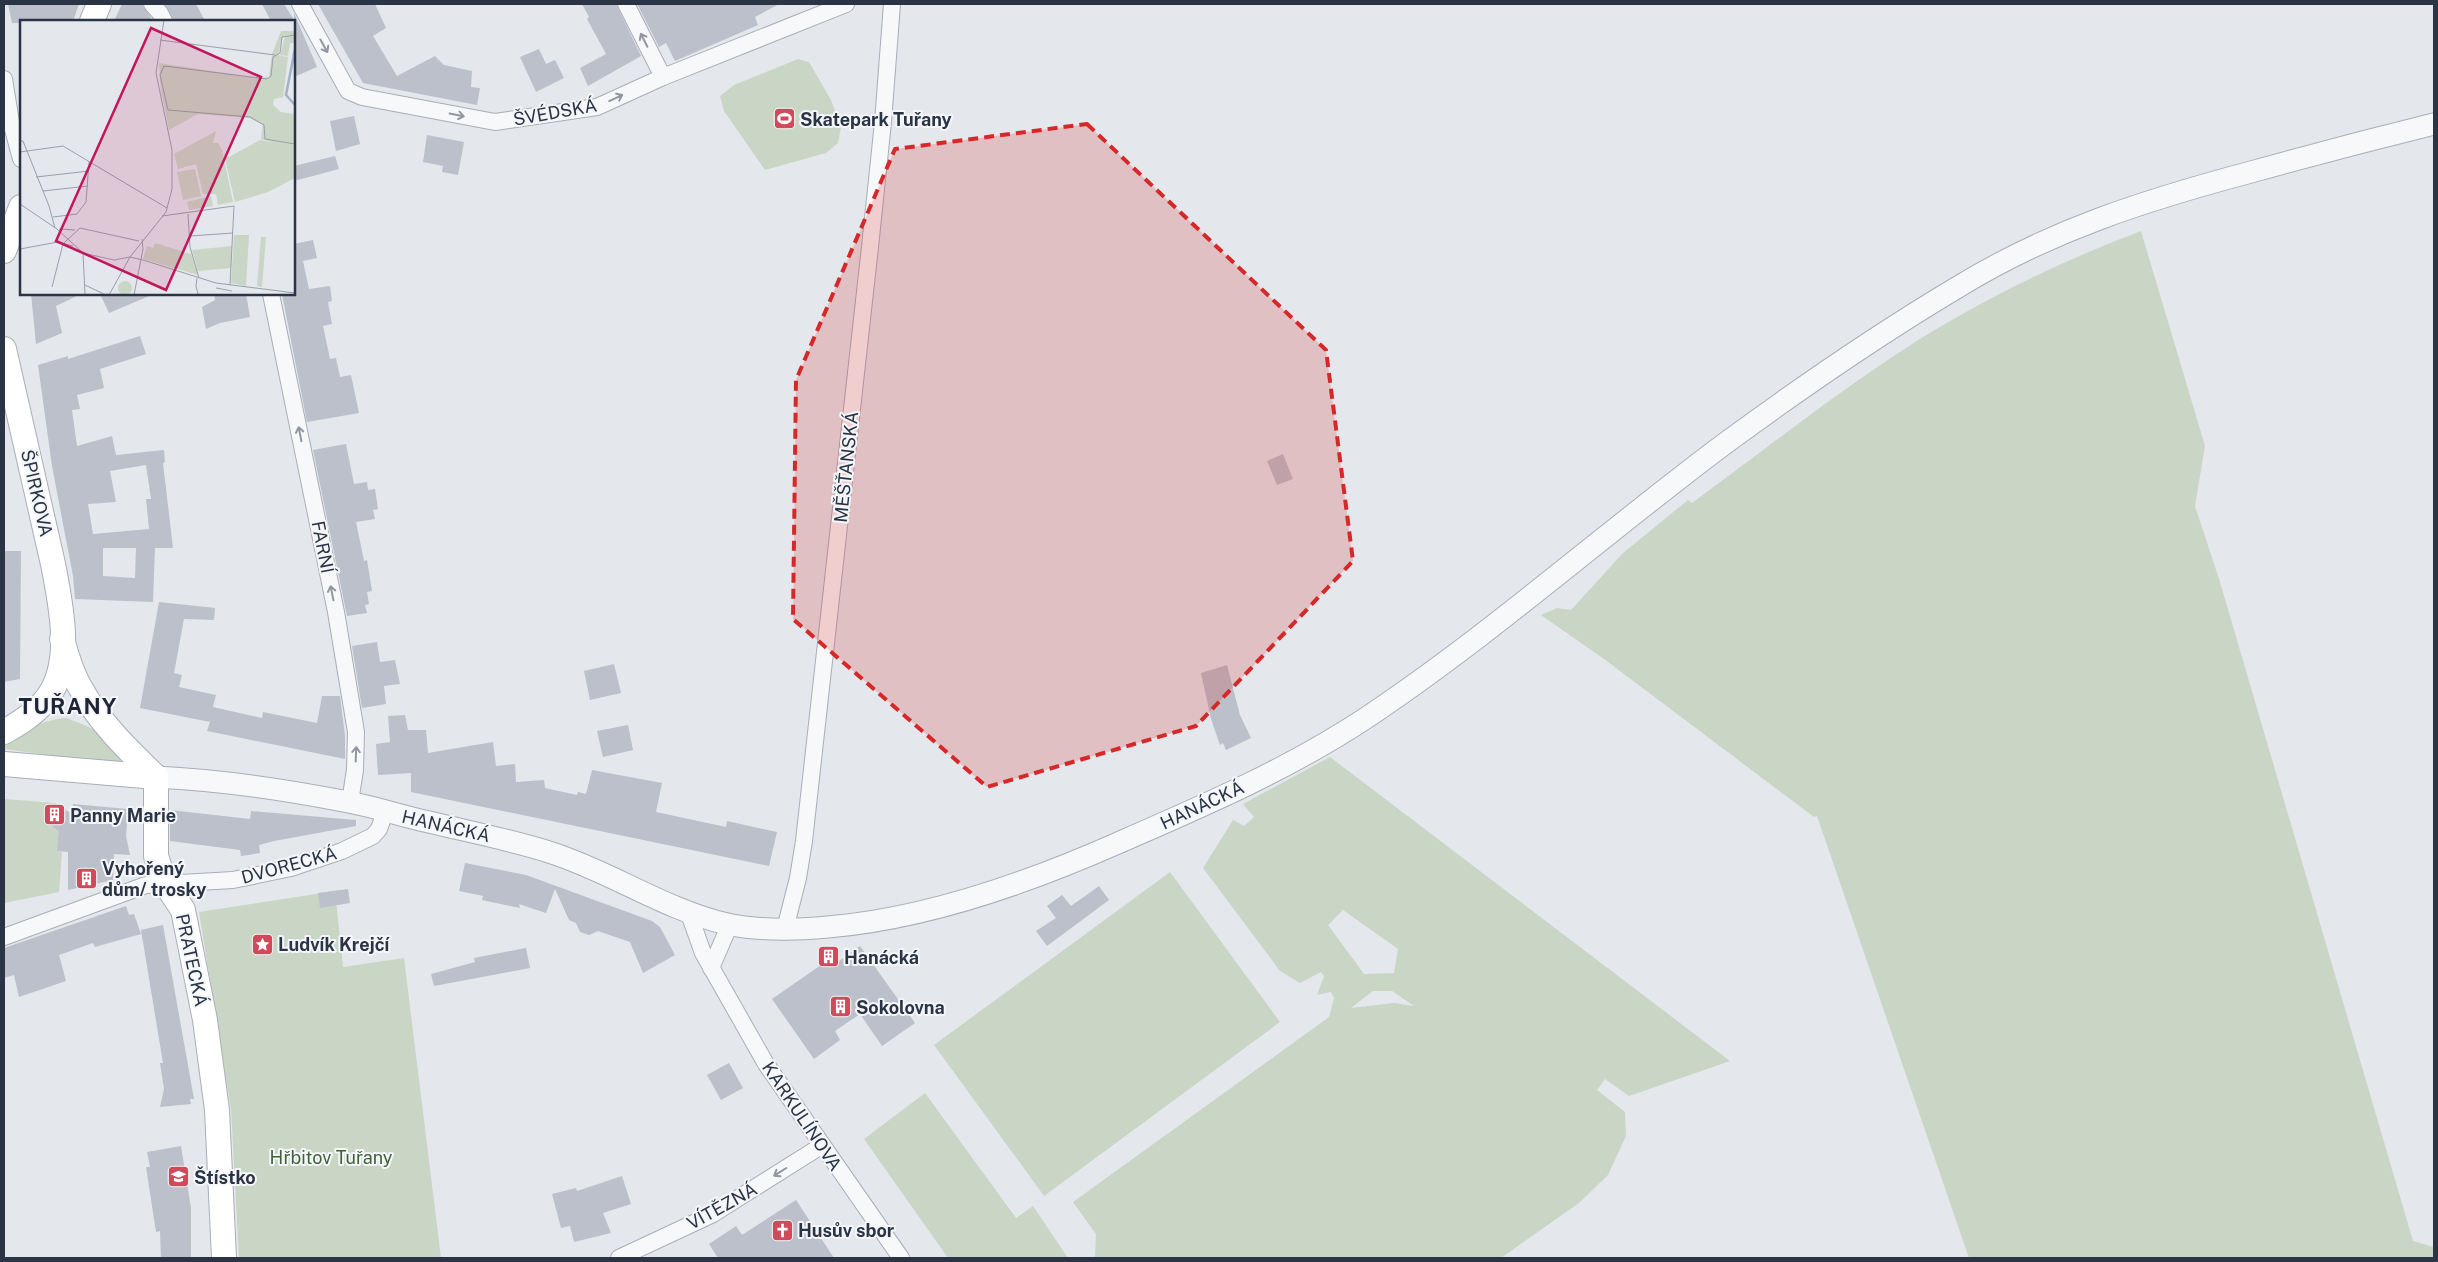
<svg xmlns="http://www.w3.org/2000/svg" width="2438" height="1262" viewBox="0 0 2438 1262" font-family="'Public Sans',sans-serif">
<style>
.green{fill:#c9d6c5;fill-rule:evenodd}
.building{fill:#bbc0ca;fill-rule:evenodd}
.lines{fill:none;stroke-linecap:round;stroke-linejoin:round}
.minor-casing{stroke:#a9aeb7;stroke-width:18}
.tertiary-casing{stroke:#a9aeb7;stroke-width:23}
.secondary-casing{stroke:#a9aeb7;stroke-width:26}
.minor{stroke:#f7f8fa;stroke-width:16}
.tertiary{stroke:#f7f8fa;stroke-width:21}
.secondary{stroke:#fff;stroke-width:24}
.oneway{stroke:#9196a0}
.marked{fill:#d62828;fill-opacity:0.2;stroke:#d62828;stroke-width:4;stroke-dasharray:10 6;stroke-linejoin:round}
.labels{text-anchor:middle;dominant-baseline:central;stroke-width:4;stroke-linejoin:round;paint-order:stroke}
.street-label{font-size:18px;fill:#2b3445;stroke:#f4f6f9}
.poi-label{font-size:18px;font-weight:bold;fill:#2b3445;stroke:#f4f6f9;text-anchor:start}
.park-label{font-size:18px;fill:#3f6138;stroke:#f4f6f9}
.district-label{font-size:22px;font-weight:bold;letter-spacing:1px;fill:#1d2536;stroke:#f4f6f9}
.inset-river{fill:none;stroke:#9fb4cc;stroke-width:2.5}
.inset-road{fill:none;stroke:#9a9fa9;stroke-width:1}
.view{fill:#c2185b;fill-opacity:0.15;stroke:#c2185b;stroke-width:2.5}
.inset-edge{fill:none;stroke:#2b3445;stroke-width:2.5}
</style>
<rect width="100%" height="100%" fill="#e4e7ec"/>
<g class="green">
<path d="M 798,59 L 809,62 L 831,100 L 841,127 L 838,143 L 826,153 L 765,170 L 724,111 L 720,96 L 734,85 Z"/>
<path d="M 2141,231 L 2205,446 L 2195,506 L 2220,582 L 2413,1241 L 2434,1247 L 2434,1258 L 1969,1258 L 1817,816 L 1814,817 L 1604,659 L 1541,615 L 1557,608 L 1571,610 L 1623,553 L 1688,500 L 1692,503 C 1753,458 1813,411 1876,368 C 1958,311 2049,266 2141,231 Z"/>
<path d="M 66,718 C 84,724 119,738 121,760 L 114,764 L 4,749 L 4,742 C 24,730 42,720 66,718 Z"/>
<path d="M 1330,757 L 1730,1061 L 1629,1096 L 1605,1079 L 1597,1090 L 1625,1112 L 1626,1136 L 1608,1175 L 1579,1203 L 1501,1258 L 1095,1258 L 1096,1234 L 1073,1202 L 1329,1017 L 1334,998 L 1331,992 L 1317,995 L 1324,976 L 1321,972 L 1300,983 L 1280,971 L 1203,868 L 1233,820 L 1244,826 L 1254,817 L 1243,804 ZM 1343,910 L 1398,949 L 1394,973 L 1364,974 L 1328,925 ZM 1373,991 L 1392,991 L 1414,1006 L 1394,1003 L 1351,1008 Z"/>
<path d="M 4,799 L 55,803 L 44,808 L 43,820 L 53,827 L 65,822 L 62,844 L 58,844 L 57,851 L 62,852 L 59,892 L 4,903 Z"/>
<path d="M 1170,872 L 1280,1022 L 1044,1196 L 934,1045 Z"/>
<path d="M 335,891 L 343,967 L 404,958 L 441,1258 L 239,1258 L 231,1109 L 199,912 Z"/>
<path d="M 925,1093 L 1016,1218 L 1033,1206 L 1068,1258 L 948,1258 L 864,1139 Z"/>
</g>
<g class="building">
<path d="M 8,4 L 79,4 L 73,21 L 12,23 Z"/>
<path d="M 122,4 L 142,4 L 153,21 L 114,21 Z"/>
<path d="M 165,4 L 196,4 L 205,21 L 174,21 Z"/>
<path d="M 262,4 L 284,4 L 294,20 L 294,13 L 317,67 L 294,77 L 294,21 L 271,21 Z"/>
<path d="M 318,4 L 375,4 L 386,28 L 373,36 L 397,76 L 435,56 L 444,65 L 472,71 L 471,87 L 480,88 L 477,105 L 363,83 Z"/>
<path d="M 582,4 L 616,4 L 641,56 L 588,86 L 580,68 L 606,54 L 587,19 L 589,17 Z"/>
<path d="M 637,4 L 779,4 L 755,17 L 758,25 L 675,61 L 666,43 L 659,47 Z"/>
<path d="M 539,49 L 546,64 L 555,60 L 564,78 L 536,92 L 520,57 Z"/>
<path d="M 354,116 L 360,144 L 336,151 L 330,121 Z"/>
<path d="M 427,135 L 464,142 L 458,175 L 442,172 L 443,166 L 423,162 Z"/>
<path d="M 335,156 L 339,169 L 294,181 L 294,166 Z"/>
<path d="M 313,240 L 317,258 L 303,261 L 309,289 L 330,286 L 332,301 L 328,302 L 332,324 L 323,326 L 330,359 L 336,358 L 340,377 L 351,375 L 359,413 L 307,422 L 282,294 L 294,294 L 294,244 Z"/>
<path d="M 31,294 L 81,294 L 56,306 L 62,333 L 36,344 Z"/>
<path d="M 100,294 L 154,294 L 109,313 Z"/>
<path d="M 214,294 L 246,294 L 250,317 L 220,323 L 206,329 L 202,307 L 215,300 Z"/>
<path d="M 140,336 L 146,354 L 100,369 L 104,388 L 77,395 L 80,409 L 72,410 L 77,446 L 112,436 L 116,455 L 164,450 L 165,462 L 163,463 L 173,548 L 155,548 L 153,602 L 75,599 L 73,576 L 52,466 L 38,365 L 68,356 L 68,359 ZM 146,465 L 151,499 L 146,499 L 149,529 L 93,534 L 88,504 L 116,502 L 110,471 ZM 103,548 L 136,548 L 135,578 L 103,576 Z"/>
<path d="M 346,444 L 354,484 L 367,482 L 368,490 L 375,489 L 378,509 L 373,510 L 375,519 L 356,522 L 364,561 L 367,560 L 372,591 L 367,592 L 369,604 L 365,605 L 367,613 L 347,616 L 313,450 Z"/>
<path d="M 1283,454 L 1293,479 L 1277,485 L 1267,461 Z"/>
<path d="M 4,551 L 21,551 L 20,679 L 4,682 Z"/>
<path d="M 159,602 L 215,608 L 214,620 L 184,619 L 174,673 L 182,675 L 179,687 L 216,695 L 213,707 L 262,718 L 263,712 L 317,723 L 322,696 L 340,696 L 345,736 L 345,759 L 207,731 L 210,722 L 140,708 Z"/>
<path d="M 377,642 L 380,662 L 395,660 L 400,684 L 384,686 L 386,704 L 362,708 L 352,646 Z"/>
<path d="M 614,664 L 621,693 L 590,700 L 584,671 Z"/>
<path d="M 1227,665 L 1240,715 L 1251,738 L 1226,750 L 1223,743 L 1220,745 L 1211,719 L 1201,673 Z"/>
<path d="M 405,715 L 408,730 L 426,730 L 428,753 L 493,742 L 496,766 L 515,764 L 516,782 L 544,780 L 545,788 L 577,795 L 578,792 L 586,794 L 592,770 L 662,783 L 656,812 L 726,827 L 727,821 L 777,832 L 769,866 L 411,792 L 411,773 L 378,775 L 376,744 L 390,742 L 388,716 Z"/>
<path d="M 628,725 L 633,750 L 603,757 L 597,731 Z"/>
<path d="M 55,803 L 72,814 L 73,804 L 128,809 L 126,836 L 130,855 L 114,854 L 113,880 L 68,890 L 68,852 L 57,851 L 59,831 L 43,820 L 44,808 Z"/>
<path d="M 170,810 L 250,819 L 251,811 L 356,820 L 356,826 L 274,841 L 259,845 L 260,853 L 241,856 L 240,850 L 170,841 Z"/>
<path d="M 465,863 L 526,875 L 652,921 L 660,927 L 675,955 L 643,973 L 630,942 L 598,931 L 589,935 L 580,932 L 576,923 L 569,920 L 555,889 L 546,913 L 519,904 L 520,908 L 482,900 L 483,896 L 459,891 Z"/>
<path d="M 1099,886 L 1109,900 L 1047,946 L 1036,931 L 1056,918 L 1047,906 L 1062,895 L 1071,906 Z"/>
<path d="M 348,889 L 350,903 L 320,908 L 318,893 Z"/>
<path d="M 126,906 L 129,915 L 134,914 L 141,934 L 95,947 L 93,943 L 59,955 L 66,981 L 19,997 L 14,975 L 4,978 L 4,948 Z"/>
<path d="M 163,925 L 194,1099 L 190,1099 L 191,1104 L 160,1107 L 164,1089 L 160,1063 L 163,1063 L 141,930 Z"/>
<path d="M 860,946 L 915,1023 L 882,1046 L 860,1014 L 835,1031 L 840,1040 L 814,1059 L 772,999 L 834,956 L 839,961 Z"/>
<path d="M 526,948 L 530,968 L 434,986 L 431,974 L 475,962 L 474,958 Z"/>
<path d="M 729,1063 L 743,1088 L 721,1100 L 707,1075 Z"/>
<path d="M 181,1146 L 191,1208 L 191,1258 L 161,1258 L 160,1231 L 156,1232 L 146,1167 L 150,1167 L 147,1152 Z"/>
<path d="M 622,1176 L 631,1204 L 603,1213 L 611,1233 L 574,1242 L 570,1226 L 561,1228 L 552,1194 L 576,1188 L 577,1191 Z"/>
<path d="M 796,1200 L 834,1258 L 718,1258 L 709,1244 L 736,1226 L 742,1235 Z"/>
</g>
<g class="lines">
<defs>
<g id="minor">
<path d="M 152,4 L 160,13 L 164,21"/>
<path d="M 300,4 L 348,91 L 362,97 L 495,122 L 597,107 L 663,77 L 846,4"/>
<path d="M 626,4 L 663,77"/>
<path d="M 4,79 L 11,122 L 21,159"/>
<path d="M 271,294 L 336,612 L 356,732 L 355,770 L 350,802"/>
<path d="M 688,911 L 703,953 L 766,1064 L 901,1258"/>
<path d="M 785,929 L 798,878 L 804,841 L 870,247 L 883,122 L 892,4"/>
<path d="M 4,937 L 146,885 L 233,880 L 291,868 L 342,851 L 373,836 L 379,829 L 385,812"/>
<path d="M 711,968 L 730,924"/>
<path d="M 619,1258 L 713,1214 L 821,1146"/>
</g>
<path id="tertiary" d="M 156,777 C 219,780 281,789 343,801 C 372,806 401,816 429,822 C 470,832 512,840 552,853 C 611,872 666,910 727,924 C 759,931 795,930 828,927 C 924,919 1030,882 1118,843 C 1203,806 1289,769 1366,718 C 1492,634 1606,532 1727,442 C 1802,387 1879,334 1958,287 C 2051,230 2146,200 2251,172 C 2312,155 2373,139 2434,124"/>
<g id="secondary">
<path d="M 92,21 L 99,4"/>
<path d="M 4,251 L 21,207"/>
<path d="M 4,349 L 53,564 C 61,606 75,667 44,702 C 33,715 18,724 4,732"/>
<path d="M 62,639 C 67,656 71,672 80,687 C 98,721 128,750 156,777 L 156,856 L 165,883 L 183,910 L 205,1020 L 217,1110 L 224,1258"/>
<path d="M 4,764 L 156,777"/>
</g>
</defs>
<use href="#minor" class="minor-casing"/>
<use href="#tertiary" class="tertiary-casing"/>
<use href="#secondary" class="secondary-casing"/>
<use href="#minor" class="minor"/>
<use href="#tertiary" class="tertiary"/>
<use href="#secondary" class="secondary"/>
</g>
<defs><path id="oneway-shaft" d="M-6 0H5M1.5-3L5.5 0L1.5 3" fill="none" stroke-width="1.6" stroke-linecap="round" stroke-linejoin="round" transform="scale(1.25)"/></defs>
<g class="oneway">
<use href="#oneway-shaft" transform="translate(644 40) rotate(-117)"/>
<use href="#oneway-shaft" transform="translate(324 46) rotate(61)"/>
<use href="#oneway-shaft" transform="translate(616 98) rotate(-25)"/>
<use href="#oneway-shaft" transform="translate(457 115) rotate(11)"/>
<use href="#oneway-shaft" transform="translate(300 434) rotate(-101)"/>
<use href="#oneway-shaft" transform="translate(332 593) rotate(-101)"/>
<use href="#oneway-shaft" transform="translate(356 754) rotate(-88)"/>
<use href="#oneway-shaft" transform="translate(780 1172) rotate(148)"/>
</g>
<path class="marked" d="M 1087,124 L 1326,350 L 1353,561 L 1196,726 L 987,787 L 793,619 L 796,380 L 895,149 Z"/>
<defs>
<symbol id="stadium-square" viewBox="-11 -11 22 22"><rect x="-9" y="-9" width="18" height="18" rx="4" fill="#d1495b" stroke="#f4f6f9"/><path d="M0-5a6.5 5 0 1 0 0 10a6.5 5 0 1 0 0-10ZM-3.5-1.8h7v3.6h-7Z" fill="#fff"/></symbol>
<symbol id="building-square" viewBox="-11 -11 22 22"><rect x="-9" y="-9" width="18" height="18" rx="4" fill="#d1495b" stroke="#f4f6f9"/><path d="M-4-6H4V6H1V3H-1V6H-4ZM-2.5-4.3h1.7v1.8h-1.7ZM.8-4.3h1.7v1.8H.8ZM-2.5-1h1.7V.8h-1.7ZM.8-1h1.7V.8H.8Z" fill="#fff"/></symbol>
<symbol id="sight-square" viewBox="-11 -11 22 22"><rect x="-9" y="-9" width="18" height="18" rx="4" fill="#d1495b" stroke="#f4f6f9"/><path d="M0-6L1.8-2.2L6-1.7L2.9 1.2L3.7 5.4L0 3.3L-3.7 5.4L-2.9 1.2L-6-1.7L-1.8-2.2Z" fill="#fff"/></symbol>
<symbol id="school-square" viewBox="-11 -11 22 22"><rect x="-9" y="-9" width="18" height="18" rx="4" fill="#d1495b" stroke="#f4f6f9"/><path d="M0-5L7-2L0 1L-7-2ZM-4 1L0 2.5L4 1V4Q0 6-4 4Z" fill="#fff"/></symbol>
<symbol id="church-square" viewBox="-11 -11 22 22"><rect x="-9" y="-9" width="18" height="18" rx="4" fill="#d1495b" stroke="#f4f6f9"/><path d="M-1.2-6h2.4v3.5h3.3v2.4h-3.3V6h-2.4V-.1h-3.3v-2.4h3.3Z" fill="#fff"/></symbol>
</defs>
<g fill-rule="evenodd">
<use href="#stadium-square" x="772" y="106" width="25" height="25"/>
<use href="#building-square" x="42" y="802" width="25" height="25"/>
<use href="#building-square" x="74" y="866" width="25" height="25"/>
<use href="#sight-square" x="250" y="932" width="25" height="25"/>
<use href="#building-square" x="816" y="944" width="25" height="25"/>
<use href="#building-square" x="828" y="994" width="25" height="25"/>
<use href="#school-square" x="166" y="1164" width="25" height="25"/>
<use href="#church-square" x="770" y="1218" width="25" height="25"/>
</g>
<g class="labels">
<g class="street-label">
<text transform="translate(555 112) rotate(-10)">ŠVÉDSKÁ</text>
<text transform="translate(846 467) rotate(-84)">MĚŠŤANSKÁ</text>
<text transform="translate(37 493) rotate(77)">ŠPIRKOVA</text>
<text transform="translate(323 547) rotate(79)">FARNÍ</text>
<text transform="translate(1202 805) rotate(-25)">HANÁCKÁ</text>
<text transform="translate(446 826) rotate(13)">HANÁCKÁ</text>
<text transform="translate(289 865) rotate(-15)">DVORECKÁ</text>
<text transform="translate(192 960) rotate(78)">PRATECKÁ</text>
<text transform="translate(802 1116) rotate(56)">KARKULÍNOVA</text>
<text transform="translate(722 1206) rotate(-29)">VÍTĚZNÁ</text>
</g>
<g class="poi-label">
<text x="800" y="119">Skatepark Tuřany</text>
<text x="70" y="815">Panny Marie</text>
<text x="102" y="868">Vyhořený<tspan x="102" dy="21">dům/ trosky</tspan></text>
<text x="278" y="944">Ludvík Krejčí</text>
<text x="844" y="957">Hanácká</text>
<text x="856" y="1007">Sokolovna</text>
<text x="194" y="1177">Štístko</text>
<text x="798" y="1230">Husův sbor</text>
</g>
<g class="park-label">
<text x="331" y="1157">Hřbitov Tuřany</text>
</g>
<g class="district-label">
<text x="68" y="706">TUŘANY</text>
</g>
</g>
<g transform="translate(20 20)">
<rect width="275" height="275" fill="#e4e7ec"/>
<path d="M 261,11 L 275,11 L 275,15 L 263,16 L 258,35 L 268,37 L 263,77 L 254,79 L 253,85 L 261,92 L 275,94 L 275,158 L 248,172 L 215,182 L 205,139 L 240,120 L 255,123 L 241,119 L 243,105 L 230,98 L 178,94 L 149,110 L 141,71 L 139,43 L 238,58 L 249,57 L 252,34 ZM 265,16 L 275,16 L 275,23 L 270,23 L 268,36 L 260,35 ZM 196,111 L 193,123 L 198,123 L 202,130 L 213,182 L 198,185 L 196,174 L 183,174 L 176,144 L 158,149 L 154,134 ZM 175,149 L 181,176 L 163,180 L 157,152 ZM 191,176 L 193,186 L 169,190 L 167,182 ZM 214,215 L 229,215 L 226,266 L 211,263 ZM 241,217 L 246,217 L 242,267 L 237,266 ZM 135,223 L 171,234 L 178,255 L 123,239 L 127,226 L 133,228 ZM 212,226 L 211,248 L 178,251 L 172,230 ZM98 268a7 7 0 1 1 14 0a7 7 0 1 1-14 0Z" fill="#c9d6c5"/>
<path class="inset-river" d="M 275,29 L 266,75 L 275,85"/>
<path class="inset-road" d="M 275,15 L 262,17 L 260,33 L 253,37 L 251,56 L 247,59 L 144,46 L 140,55 L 148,90 L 230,97 L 244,105 L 245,119 L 275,124M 140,20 L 255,35M 0,121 L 3,121 L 29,186 L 35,208M 0,132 L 43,126 L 147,188M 16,157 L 69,151M 23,171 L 68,166M 0,184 L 37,209 L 63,233 L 94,240 L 110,237 L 123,240 L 196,263 L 275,273M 168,194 L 170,227 L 179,258M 142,196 L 214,186 L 210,265M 33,197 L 57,194 L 66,182 L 69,142M 39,209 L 55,210M 170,216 L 213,213M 43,224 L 60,208 L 119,221M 0,229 L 38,222 L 53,226M 63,233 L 65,275M 110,237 L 146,192 L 152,169 L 152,130 L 136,53 L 144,0M 177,258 L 176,266 L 178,274 L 183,275M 65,265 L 86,275M 32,267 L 43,224M 196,268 L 212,271M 89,275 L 110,237M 114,275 L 123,229 L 122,219"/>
<path class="view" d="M 131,8 L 241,57 L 146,270 L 36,221 Z"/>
<rect width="275" height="275" class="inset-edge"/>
</g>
<rect width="2438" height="1262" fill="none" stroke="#2b3445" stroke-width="10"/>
</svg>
